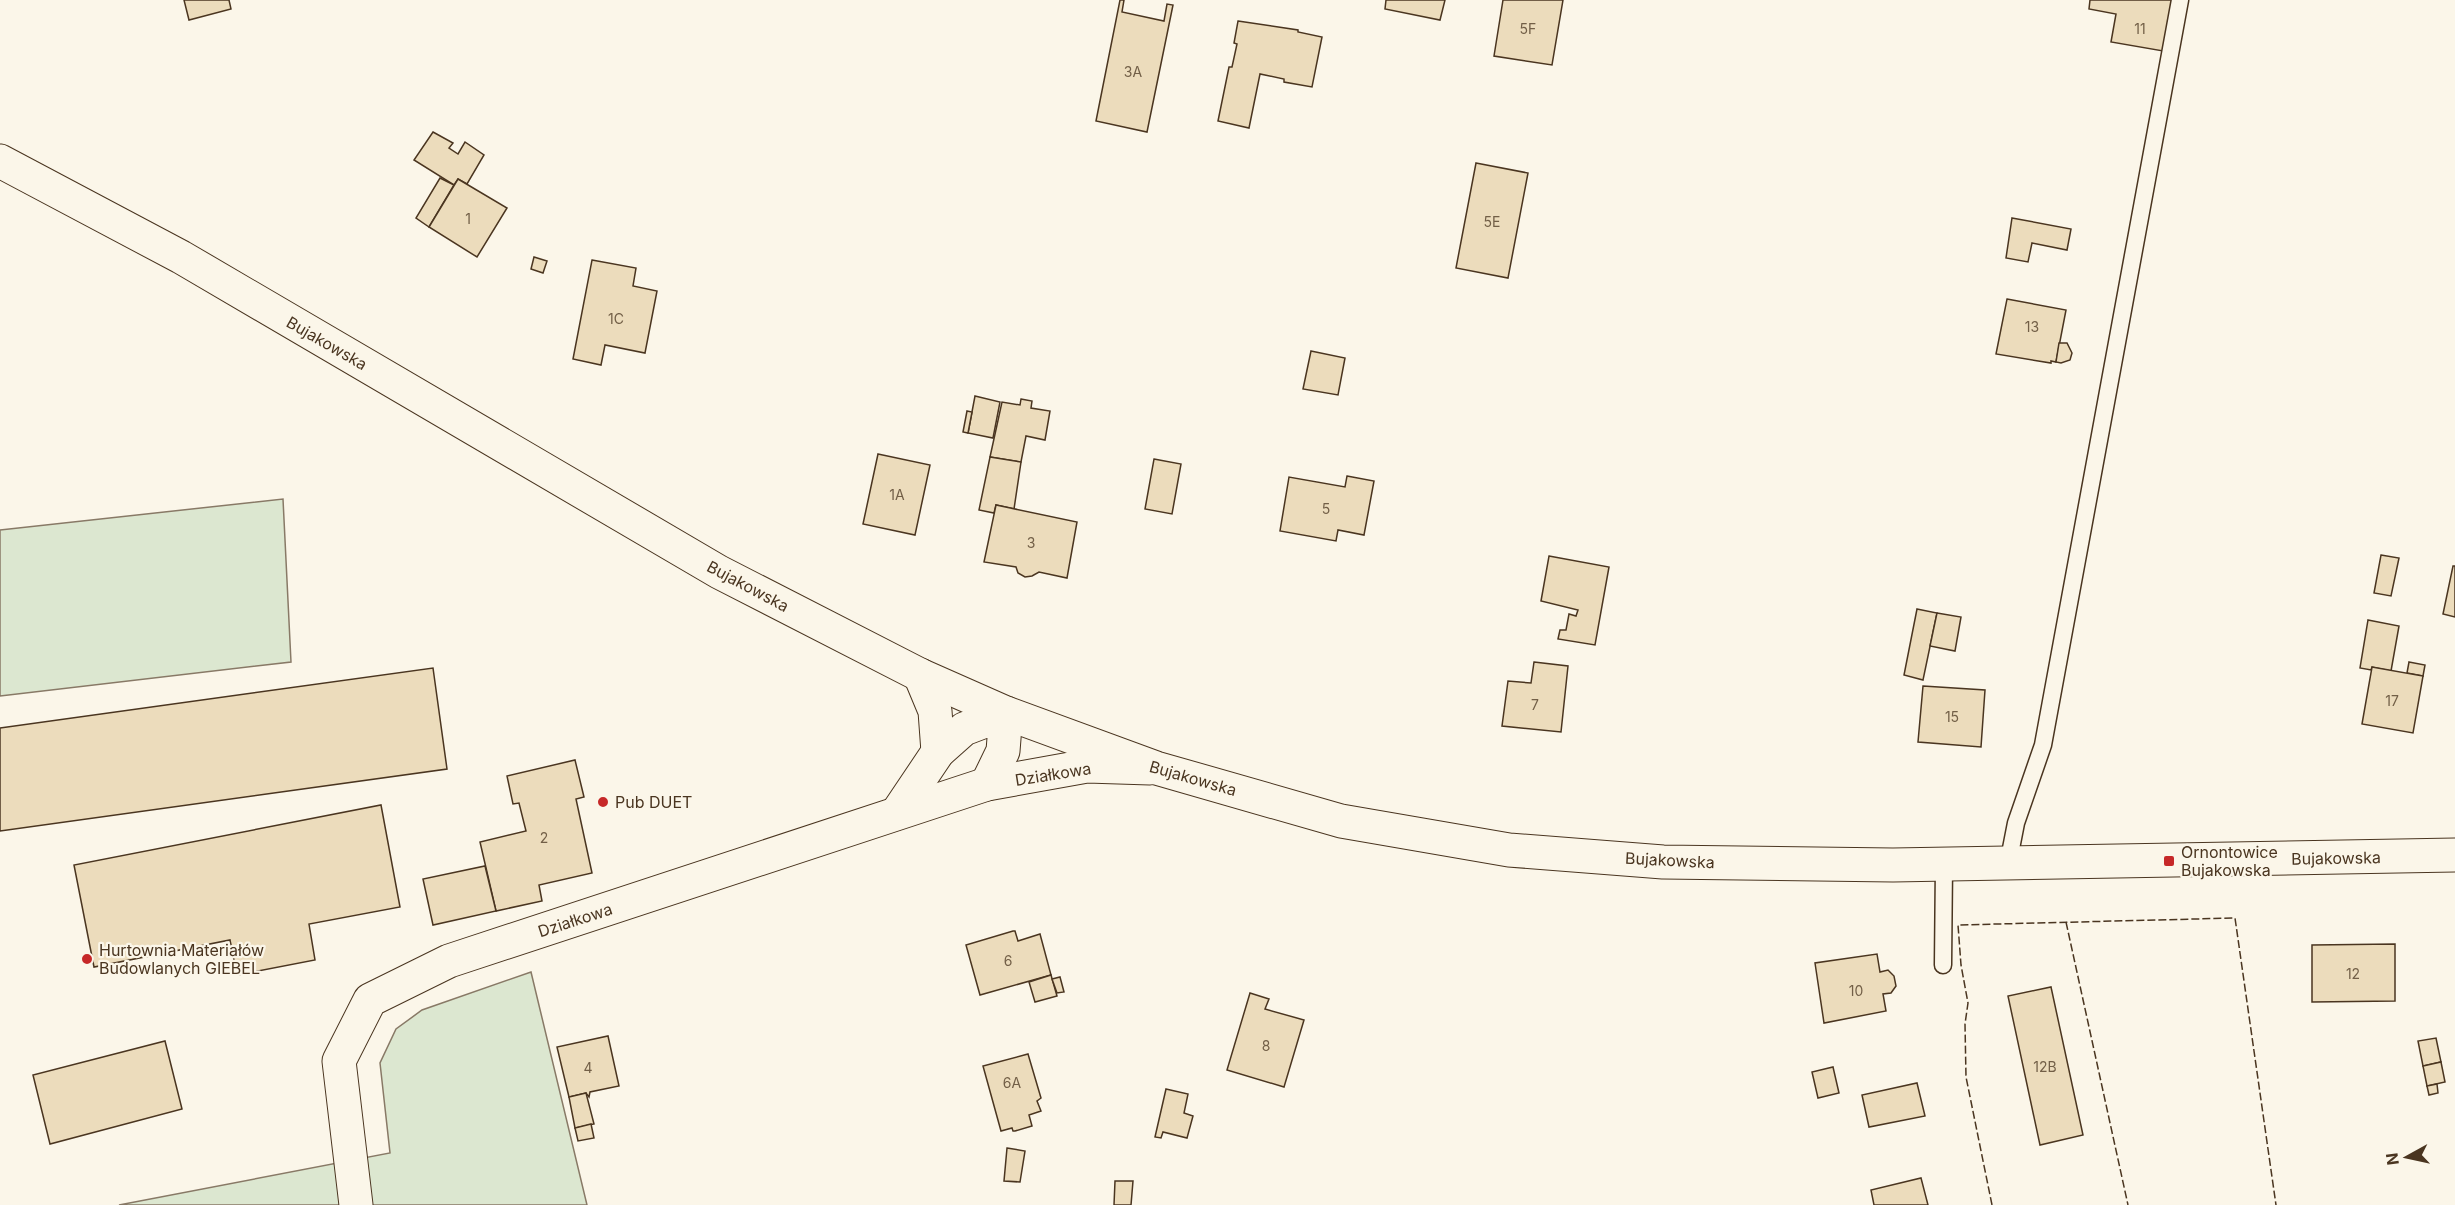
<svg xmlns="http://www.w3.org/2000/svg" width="2455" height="1205" viewBox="0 0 2455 1205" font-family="Inter,sans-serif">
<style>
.green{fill:#dce7d0;stroke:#887966;stroke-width:1.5}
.building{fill:#ecdcbc;stroke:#4a3520;stroke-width:1.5}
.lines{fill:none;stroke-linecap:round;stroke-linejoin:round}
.service-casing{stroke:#4a3520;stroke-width:19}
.minor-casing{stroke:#4a3520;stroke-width:35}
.secondary-casing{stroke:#4a3520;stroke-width:35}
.service{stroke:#fbf6e9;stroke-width:16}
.minor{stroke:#fbf6e9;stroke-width:33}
.secondary{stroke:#fbf6e9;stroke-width:33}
.fence{stroke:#4a3520;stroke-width:1.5;stroke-dasharray:8 3;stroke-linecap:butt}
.poi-dot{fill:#c62828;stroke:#fbf6e9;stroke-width:2}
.labels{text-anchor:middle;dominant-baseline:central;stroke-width:4.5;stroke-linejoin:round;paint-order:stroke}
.number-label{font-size:14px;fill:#725f47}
.street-label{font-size:16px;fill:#4a3520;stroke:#fbf6e9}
.poi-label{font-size:16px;fill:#4a3520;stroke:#fbf6e9;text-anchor:start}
</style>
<rect width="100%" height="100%" fill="#fbf6e9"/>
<g class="green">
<path d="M 283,499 L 291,662 L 0,696 L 0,530 Z"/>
<path d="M 531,972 L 587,1205 L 119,1205 L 390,1153 L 380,1063 L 396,1029 L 422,1010 Z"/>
</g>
<g class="building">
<path d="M 184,0 L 229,0 L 231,9 L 189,20 Z"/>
<path d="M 1120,0 L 1124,0 L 1122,12 L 1164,21 L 1167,4 L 1173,5 L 1147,132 L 1096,121 Z"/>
<path d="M 1386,0 L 1445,0 L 1440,20 L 1385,9 Z"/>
<path d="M 1503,0 L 1563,0 L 1552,65 L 1494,56 Z"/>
<path d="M 2090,0 L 2172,0 L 2163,51 L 2111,42 L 2116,14 L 2089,9 Z"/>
<path d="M 1238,21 L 1298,30 L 1298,32 L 1322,37 L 1312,87 L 1284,82 L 1284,79 L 1260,74 L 1249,128 L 1218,121 L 1229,67 L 1232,67 L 1237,44 L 1234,43 Z"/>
<path d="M 433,132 L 453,143 L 449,148 L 458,154 L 465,142 L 484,155 L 467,184 L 458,179 L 454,185 L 414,160 Z"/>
<path d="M 1476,163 L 1528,173 L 1508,278 L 1456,268 Z"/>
<path d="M 440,178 L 454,185 L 429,227 L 416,218 Z"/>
<path d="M 458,179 L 507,208 L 477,257 L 429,227 Z"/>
<path d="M 2012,218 L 2071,229 L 2067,250 L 2032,243 L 2028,262 L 2006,258 Z"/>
<path d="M 534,257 L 547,261 L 543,273 L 531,269 Z"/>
<path d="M 592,260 L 636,268 L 633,286 L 657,291 L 645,353 L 605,345 L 601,365 L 573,359 Z"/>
<path d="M 2007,299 L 2066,310 L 2056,362 L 2051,361 L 2051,363 L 1996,354 Z"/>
<path d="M 2059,343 L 2067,343 L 2072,353 L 2070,360 L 2061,363 L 2056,362 Z"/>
<path d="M 1311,351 L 1345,358 L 1338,395 L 1303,389 Z"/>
<path d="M 975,396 L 1000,402 L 993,438 L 968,433 Z"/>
<path d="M 1021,399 L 1032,401 L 1031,408 L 1050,411 L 1045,440 L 1026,436 L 1021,462 L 990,457 L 1002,402 L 1020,405 Z"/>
<path d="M 967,411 L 972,412 L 968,433 L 963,432 Z"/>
<path d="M 878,454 L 930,465 L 915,535 L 863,524 Z"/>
<path d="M 990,457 L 1021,462 L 1014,509 L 996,505 L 994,513 L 979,510 Z"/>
<path d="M 1154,459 L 1181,464 L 1172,514 L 1145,509 Z"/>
<path d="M 1347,476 L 1374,481 L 1364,535 L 1338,530 L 1336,541 L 1280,531 L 1289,477 L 1345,487 Z"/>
<path d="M 996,505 L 1077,522 L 1067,578 L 1039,572 L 1032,576 L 1025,577 L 1018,573 L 1016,567 L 984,562 Z"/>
<path d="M 2381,555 L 2399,558 L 2391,596 L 2374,593 Z"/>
<path d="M 1549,556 L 1609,567 L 1595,645 L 1558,639 L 1560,630 L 1566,630 L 1569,614 L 1576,616 L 1578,610 L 1541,601 Z"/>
<path d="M 2453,566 L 2455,566 L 2455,617 L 2443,614 Z"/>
<path d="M 1917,609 L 1937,613 L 1923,680 L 1904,675 Z"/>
<path d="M 1937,613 L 1961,617 L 1955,651 L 1930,646 Z"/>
<path d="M 2368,620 L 2399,626 L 2391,671 L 2372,667 L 2371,670 L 2360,668 Z"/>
<path d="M 1534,662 L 1568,666 L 1561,732 L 1502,726 L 1508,681 L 1531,683 Z"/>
<path d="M 2409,662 L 2425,665 L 2423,676 L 2407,673 Z"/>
<path d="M 2372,667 L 2423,676 L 2413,733 L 2362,724 Z"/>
<path d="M 433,668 L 447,769 L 0,831 L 0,728 Z"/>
<path d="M 1923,686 L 1985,690 L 1981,747 L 1918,742 Z"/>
<path d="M 575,760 L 584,797 L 576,799 L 592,873 L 539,885 L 542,901 L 496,911 L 480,842 L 526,831 L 519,803 L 513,804 L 507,776 Z"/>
<path d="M 381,805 L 400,907 L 309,924 L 315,960 L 237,975 L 230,940 L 94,967 L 74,865 Z"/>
<path d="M 485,866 L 496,911 L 433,925 L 423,879 Z"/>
<path d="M 1013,931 L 1015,931 L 1018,941 L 1040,934 L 1051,975 L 980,995 L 966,945 Z"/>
<path d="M 2395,944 L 2395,1001 L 2312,1002 L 2312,945 Z"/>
<path d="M 1877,954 L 1880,972 L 1888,970 L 1894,976 L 1896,986 L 1891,993 L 1883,994 L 1886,1011 L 1824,1023 L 1815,963 Z"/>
<path d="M 1051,975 L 1057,996 L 1035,1002 L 1029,982 Z"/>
<path d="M 1060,977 L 1064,992 L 1057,993 L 1052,979 Z"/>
<path d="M 2051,987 L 2083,1135 L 2040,1145 L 2008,996 Z"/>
<path d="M 1250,993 L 1269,999 L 1265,1009 L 1304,1020 L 1284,1087 L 1227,1070 Z"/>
<path d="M 608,1036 L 619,1086 L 590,1092 L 589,1097 L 586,1093 L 569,1097 L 557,1047 Z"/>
<path d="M 2436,1038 L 2441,1062 L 2423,1066 L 2418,1041 Z"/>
<path d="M 165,1041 L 182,1109 L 50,1144 L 33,1075 Z"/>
<path d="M 1028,1054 L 1041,1098 L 1037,1101 L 1041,1111 L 1029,1115 L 1032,1126 L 1015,1131 L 1013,1131 L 1012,1128 L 1001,1131 L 983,1066 Z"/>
<path d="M 2441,1062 L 2445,1082 L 2427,1086 L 2423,1066 Z"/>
<path d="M 1833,1067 L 1839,1093 L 1818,1098 L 1812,1072 Z"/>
<path d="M 1917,1083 L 1925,1116 L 1869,1127 L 1862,1095 Z"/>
<path d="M 2437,1084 L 2438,1093 L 2429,1095 L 2427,1086 Z"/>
<path d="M 1166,1089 L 1188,1094 L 1184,1113 L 1193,1116 L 1187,1138 L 1163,1132 L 1161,1138 L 1155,1137 Z"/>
<path d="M 586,1093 L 594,1124 L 575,1128 L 569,1097 Z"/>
<path d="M 591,1124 L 594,1138 L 578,1141 L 575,1128 Z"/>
<path d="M 1007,1148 L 1025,1151 L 1020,1182 L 1004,1181 Z"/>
<path d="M 1921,1178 L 1928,1205 L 1874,1205 L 1871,1190 Z"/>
<path d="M 1115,1181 L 1133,1181 L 1131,1205 L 1114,1205 Z"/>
</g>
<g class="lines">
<defs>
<g id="service">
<path d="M 2008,864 L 2016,823 L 2043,745 L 2180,0"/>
<path d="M 1943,965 L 1944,864"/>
</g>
<g id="minor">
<path d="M 920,675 L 935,711 L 938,752"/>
<path d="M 897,813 L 938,752 L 964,729 L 1006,713 L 1003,751 L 987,784"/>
<path d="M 356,1205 L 339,1061 L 370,1000 L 449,961 L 987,784 L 1087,766 L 1150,768"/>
</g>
<path id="secondary" d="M 0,161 L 181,257 L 719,572 L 920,675 L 1006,713 L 1156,768 L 1341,821 L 1509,850 L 1663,862 L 1893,865 L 2455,855"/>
</defs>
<use href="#service" class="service-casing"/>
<use href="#minor" class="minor-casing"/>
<use href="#secondary" class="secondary-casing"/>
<use href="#service" class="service"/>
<use href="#minor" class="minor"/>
<use href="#secondary" class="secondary"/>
<g class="fence">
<path d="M 2066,922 L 2128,1205"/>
<path d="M 1992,1205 L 1966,1077 L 1965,1024 L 1968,1003 L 1961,965 L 1958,925 L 2235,918 L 2276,1205"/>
</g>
</g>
<g class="poi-dot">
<circle cx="603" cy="802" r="6"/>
<rect x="2163" y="855" width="12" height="12" rx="3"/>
<circle cx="87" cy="959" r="6"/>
</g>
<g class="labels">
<g class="number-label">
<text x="1528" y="28">5F</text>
<text x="2140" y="28">11</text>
<text x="1133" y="71">3A</text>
<text x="468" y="218">1</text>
<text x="1492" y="221">5E</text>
<text x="616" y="318">1C</text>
<text x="2032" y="326">13</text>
<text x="897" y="494">1A</text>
<text x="1326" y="508">5</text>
<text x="1031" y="542">3</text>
<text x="2392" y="700">17</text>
<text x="1535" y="704">7</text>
<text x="1952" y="716">15</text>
<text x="544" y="837">2</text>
<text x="1008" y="960">6</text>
<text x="2353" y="973">12</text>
<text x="1856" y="990">10</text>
<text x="1266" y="1045">8</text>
<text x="2045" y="1066">12B</text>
<text x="588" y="1067">4</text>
<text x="1012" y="1082">6A</text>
</g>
<g class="street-label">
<text transform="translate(327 343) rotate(30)">Bujakowska</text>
<text transform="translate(748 586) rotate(28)">Bujakowska</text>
<text transform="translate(1053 774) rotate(-9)">Działkowa</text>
<text transform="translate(1193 778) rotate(16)">Bujakowska</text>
<text transform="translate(2336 858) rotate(-1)">Bujakowska</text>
<text transform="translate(1670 860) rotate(3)">Bujakowska</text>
<text transform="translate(575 920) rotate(-18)">Działkowa</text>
</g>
<g class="poi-label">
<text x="615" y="802">Pub DUET</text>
<text x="2181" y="852">Ornontowice<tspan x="2181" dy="18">Bujakowska</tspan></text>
<text x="99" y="950">Hurtownia Materiałów<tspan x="99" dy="18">Budowlanych GIEBEL</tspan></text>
</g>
</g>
<g transform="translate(2407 1157) rotate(262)" stroke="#fbf6e9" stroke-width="4.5" paint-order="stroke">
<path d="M0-4.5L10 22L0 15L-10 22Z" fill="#4a3520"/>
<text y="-9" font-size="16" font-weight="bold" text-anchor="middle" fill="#4a3520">N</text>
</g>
</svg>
